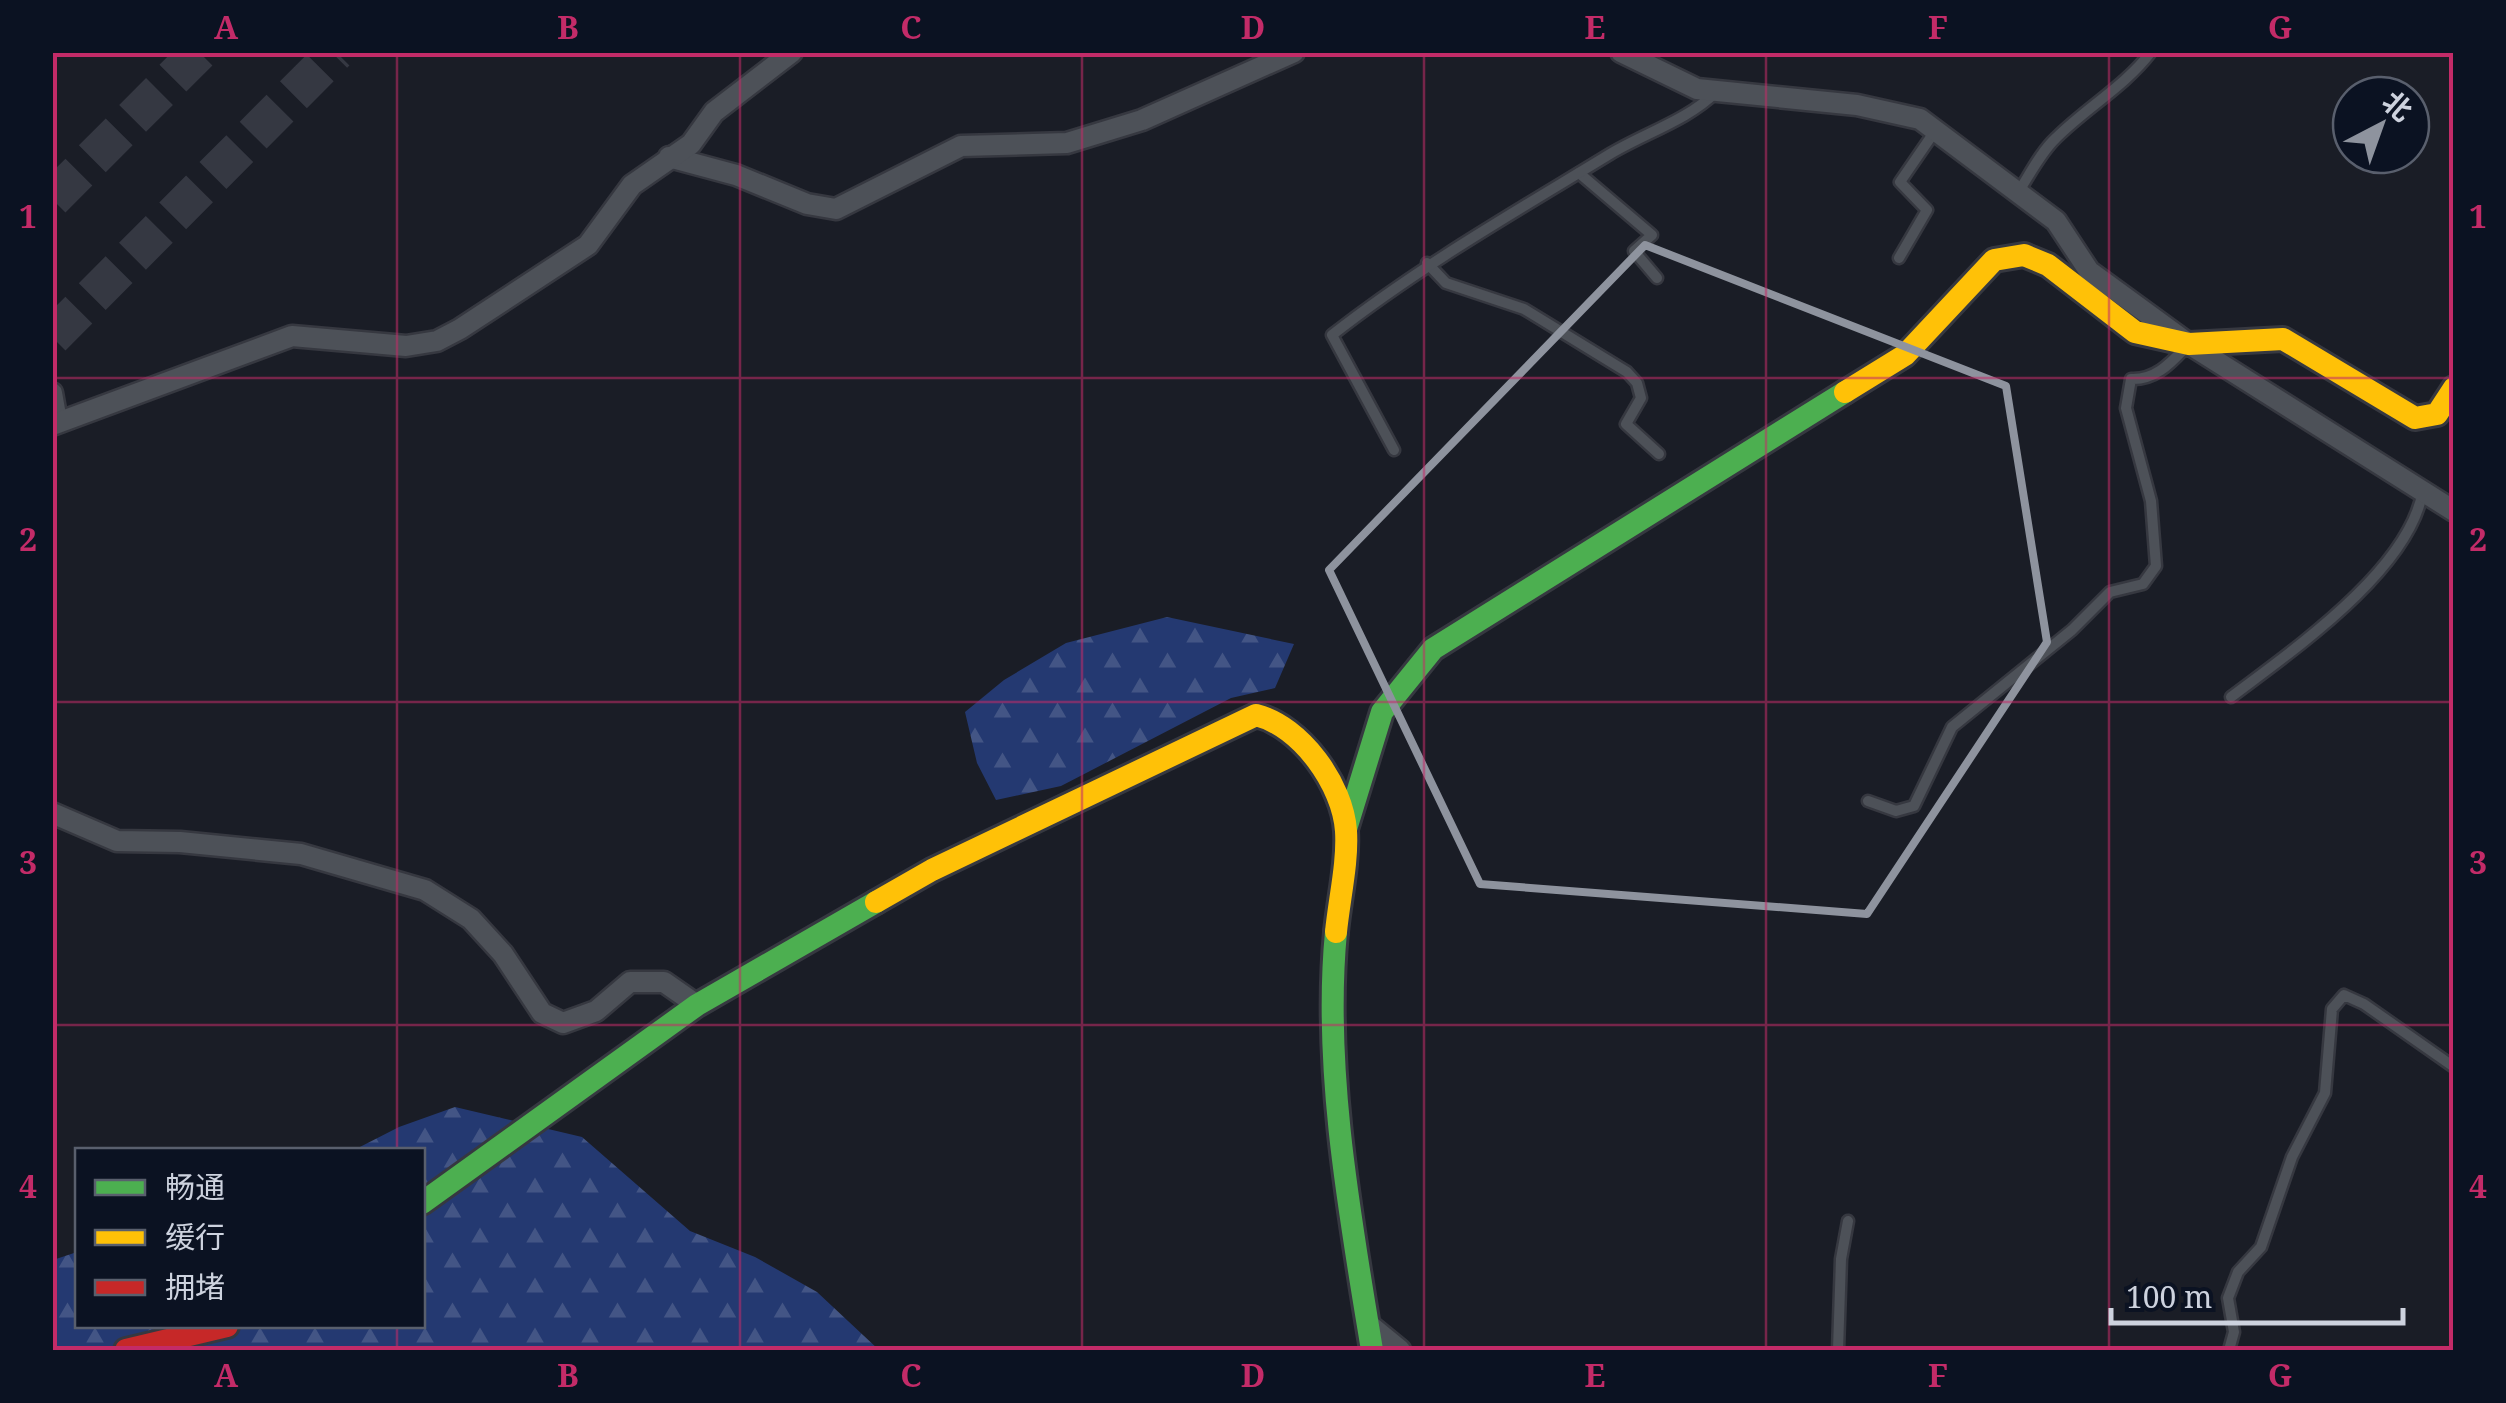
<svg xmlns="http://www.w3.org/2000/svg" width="2506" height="1403" viewBox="0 0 2506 1403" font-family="'Noto Serif','Noto Sans SC',serif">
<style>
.forest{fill:url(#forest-firs)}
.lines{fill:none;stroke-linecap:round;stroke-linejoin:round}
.highway-tunnel{stroke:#353842;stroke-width:38;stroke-dasharray:38 19;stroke-linecap:butt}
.lane-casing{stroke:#363840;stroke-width:15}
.street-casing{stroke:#363840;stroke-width:25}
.fast-casing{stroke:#363840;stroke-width:28}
.slow-casing{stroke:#363840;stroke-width:28}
.jam-casing{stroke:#363840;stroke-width:28}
.lane{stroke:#4d5158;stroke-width:10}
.street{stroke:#4d5158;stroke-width:20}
.fast{stroke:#4caf50;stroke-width:22}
.slow{stroke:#ffc107;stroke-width:22}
.jam{stroke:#c62828;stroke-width:22}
.marked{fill:none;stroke:#8e939e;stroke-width:8;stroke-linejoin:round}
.grid{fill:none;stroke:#c32b68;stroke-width:2.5;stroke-opacity:0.55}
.neatline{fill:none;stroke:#c32b68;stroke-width:4}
.grid-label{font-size:32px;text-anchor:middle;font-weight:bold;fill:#c32b68}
</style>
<defs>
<pattern id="forest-firs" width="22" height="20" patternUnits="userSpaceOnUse" patternTransform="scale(2.5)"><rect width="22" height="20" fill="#243971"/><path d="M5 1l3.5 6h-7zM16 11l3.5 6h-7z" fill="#435585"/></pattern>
</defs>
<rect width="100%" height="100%" fill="#1a1d26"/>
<g class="forest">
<path d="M 1167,617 L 1294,644 L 1275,688 L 1231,698 L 1061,786 L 996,800 L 977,763 L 965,712 L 1004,680 L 1066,643 Z"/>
<path d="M 455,1107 L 582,1137 L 690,1231 L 755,1257 L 817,1292 L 879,1350 L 53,1350 L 53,1260 L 77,1252 L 78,1326 L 422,1326 L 422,1150 L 354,1150 L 399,1127 Z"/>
</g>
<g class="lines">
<g class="highway-tunnel">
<path d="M 52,199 L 199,52"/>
<path d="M 52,337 L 336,52"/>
</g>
<defs>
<g id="lane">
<path d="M 1579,173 L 1652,235 L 1634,251 L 1657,278"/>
<path d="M 2019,191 C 2030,174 2041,152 2056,138 C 2087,107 2124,87 2151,52"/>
<path d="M 1899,258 L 1927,210 L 1900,182 L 1935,131"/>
<path d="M 1427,263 L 1446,283 L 1524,309 L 1627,372 L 1637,383 L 1641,398 L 1626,424 L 1659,454"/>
<path d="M 1394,450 L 1332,335 C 1420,266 1515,212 1610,154 C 1645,133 1688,120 1716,92"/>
<path d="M 2231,697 C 2293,650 2410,570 2423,490"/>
<path d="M 1868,801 L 1896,811 L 1914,806 L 1952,727 L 2072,630 L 2110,592 L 2143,584 L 2156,566 L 2151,501 L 2126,408 L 2131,379 C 2154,380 2169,365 2184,349"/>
<path d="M 1838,1350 L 1841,1259 L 1848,1221"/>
<path d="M 2229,1350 L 2234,1332 L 2228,1298 L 2238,1272 L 2261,1247 L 2292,1157 L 2325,1093 L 2332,1009 L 2344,995 L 2364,1004 L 2454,1067"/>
</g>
<g id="street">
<path d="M 1621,52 L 1697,89 L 1857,105 L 1920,119 L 2056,221 L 2089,271 L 2189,344 L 2454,511"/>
<path d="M 669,157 L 736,175 L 807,204 L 836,209 L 961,146 L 1067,143 L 1142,120 L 1294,52"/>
<path d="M 52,393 L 57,421"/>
<path d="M 52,425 L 292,336 L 406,346 L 437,341 L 460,329 L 588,245 L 632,185 L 691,144 L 714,112 L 792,52"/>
<path d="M 52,813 L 117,841 L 180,842 L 301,854 L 425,890 L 471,919 L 503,954 L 542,1013 L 563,1023 L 596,1011 L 630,982 L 664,982 L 697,1005"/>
<path d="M 1367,1323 L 1400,1350"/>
</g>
<g id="fast">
<path d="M 1346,829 L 1382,712 L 1433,649 L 1845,392"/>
<path d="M 1336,932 C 1323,1067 1350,1217 1372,1350"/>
<path d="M 422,1203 L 697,1005 L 876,902"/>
</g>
<g id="slow">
<path d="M 1845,392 L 1905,355 L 1994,260 L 2024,255 L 2048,265 L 2135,332 L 2189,344 L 2283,339 L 2415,418 L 2437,414 L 2454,388"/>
<path d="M 876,902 L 932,870 L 1256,715 C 1301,726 1343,785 1346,831 C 1348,863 1339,900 1336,932"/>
</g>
<path id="jam" d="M 126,1350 L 227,1326"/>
</defs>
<use href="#lane" class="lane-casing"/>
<use href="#street" class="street-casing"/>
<use href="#fast" class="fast-casing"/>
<use href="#slow" class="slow-casing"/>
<use href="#jam" class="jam-casing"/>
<use href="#lane" class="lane"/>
<use href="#street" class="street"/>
<use href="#fast" class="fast"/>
<use href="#slow" class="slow"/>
<use href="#jam" class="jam"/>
</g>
<path class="marked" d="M 1645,245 L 2006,386 L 2047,642 L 1867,914 L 1480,884 L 1329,570 Z"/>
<path class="grid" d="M 397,52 L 397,1150M 740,52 L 740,1350M 1082,52 L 1082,1350M 1424,52 L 1424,1350M 1766,52 L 1766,1350M 2109,52 L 2109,1350M 52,378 L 2454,378M 52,702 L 2454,702M 52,1025 L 2454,1025M 397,1326 L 397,1350"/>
<rect width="2506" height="1403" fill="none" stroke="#0b1222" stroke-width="110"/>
<rect x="75" y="1148" width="350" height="180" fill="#0b1222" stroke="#595f6d" stroke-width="2.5"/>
<rect x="95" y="1180" width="50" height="15" fill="#4caf50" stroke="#595f6d" stroke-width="2.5"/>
<text x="165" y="1198" font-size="30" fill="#cdd2de">畅通</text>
<rect x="95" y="1230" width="50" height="15" fill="#ffc107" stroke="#595f6d" stroke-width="2.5"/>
<text x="165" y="1248" font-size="30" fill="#cdd2de">缓行</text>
<rect x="95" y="1280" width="50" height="15" fill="#c62828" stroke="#595f6d" stroke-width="2.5"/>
<text x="165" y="1298" font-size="30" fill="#cdd2de">拥堵</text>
<g transform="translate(2381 125) rotate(41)"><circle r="48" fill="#0b1222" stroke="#595f6d" stroke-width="2.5"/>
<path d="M0-8L18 38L0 25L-18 38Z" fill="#8e939e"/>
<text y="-15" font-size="28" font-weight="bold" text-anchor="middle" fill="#cdd2de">北</text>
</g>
<path d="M2111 1308v15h292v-15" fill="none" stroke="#cdd2de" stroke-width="5"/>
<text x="2126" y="1308" font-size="30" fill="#cdd2de" stroke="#0b1222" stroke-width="8" paint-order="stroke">100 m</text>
<rect x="55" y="55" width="2396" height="1293" class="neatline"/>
<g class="grid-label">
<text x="226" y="39">A</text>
<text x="568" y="39">B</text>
<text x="911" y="39">C</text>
<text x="1253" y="39">D</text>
<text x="1595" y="39">E</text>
<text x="1938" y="39">F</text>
<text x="2280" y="39">G</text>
<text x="28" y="228">1</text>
<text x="2478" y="228">1</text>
<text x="28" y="551">2</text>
<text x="2478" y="551">2</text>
<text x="28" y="874">3</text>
<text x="2478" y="874">3</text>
<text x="28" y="1198">4</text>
<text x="2478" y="1198">4</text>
<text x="226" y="1387">A</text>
<text x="568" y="1387">B</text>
<text x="911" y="1387">C</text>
<text x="1253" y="1387">D</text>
<text x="1595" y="1387">E</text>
<text x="1938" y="1387">F</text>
<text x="2280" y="1387">G</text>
</g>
</svg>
